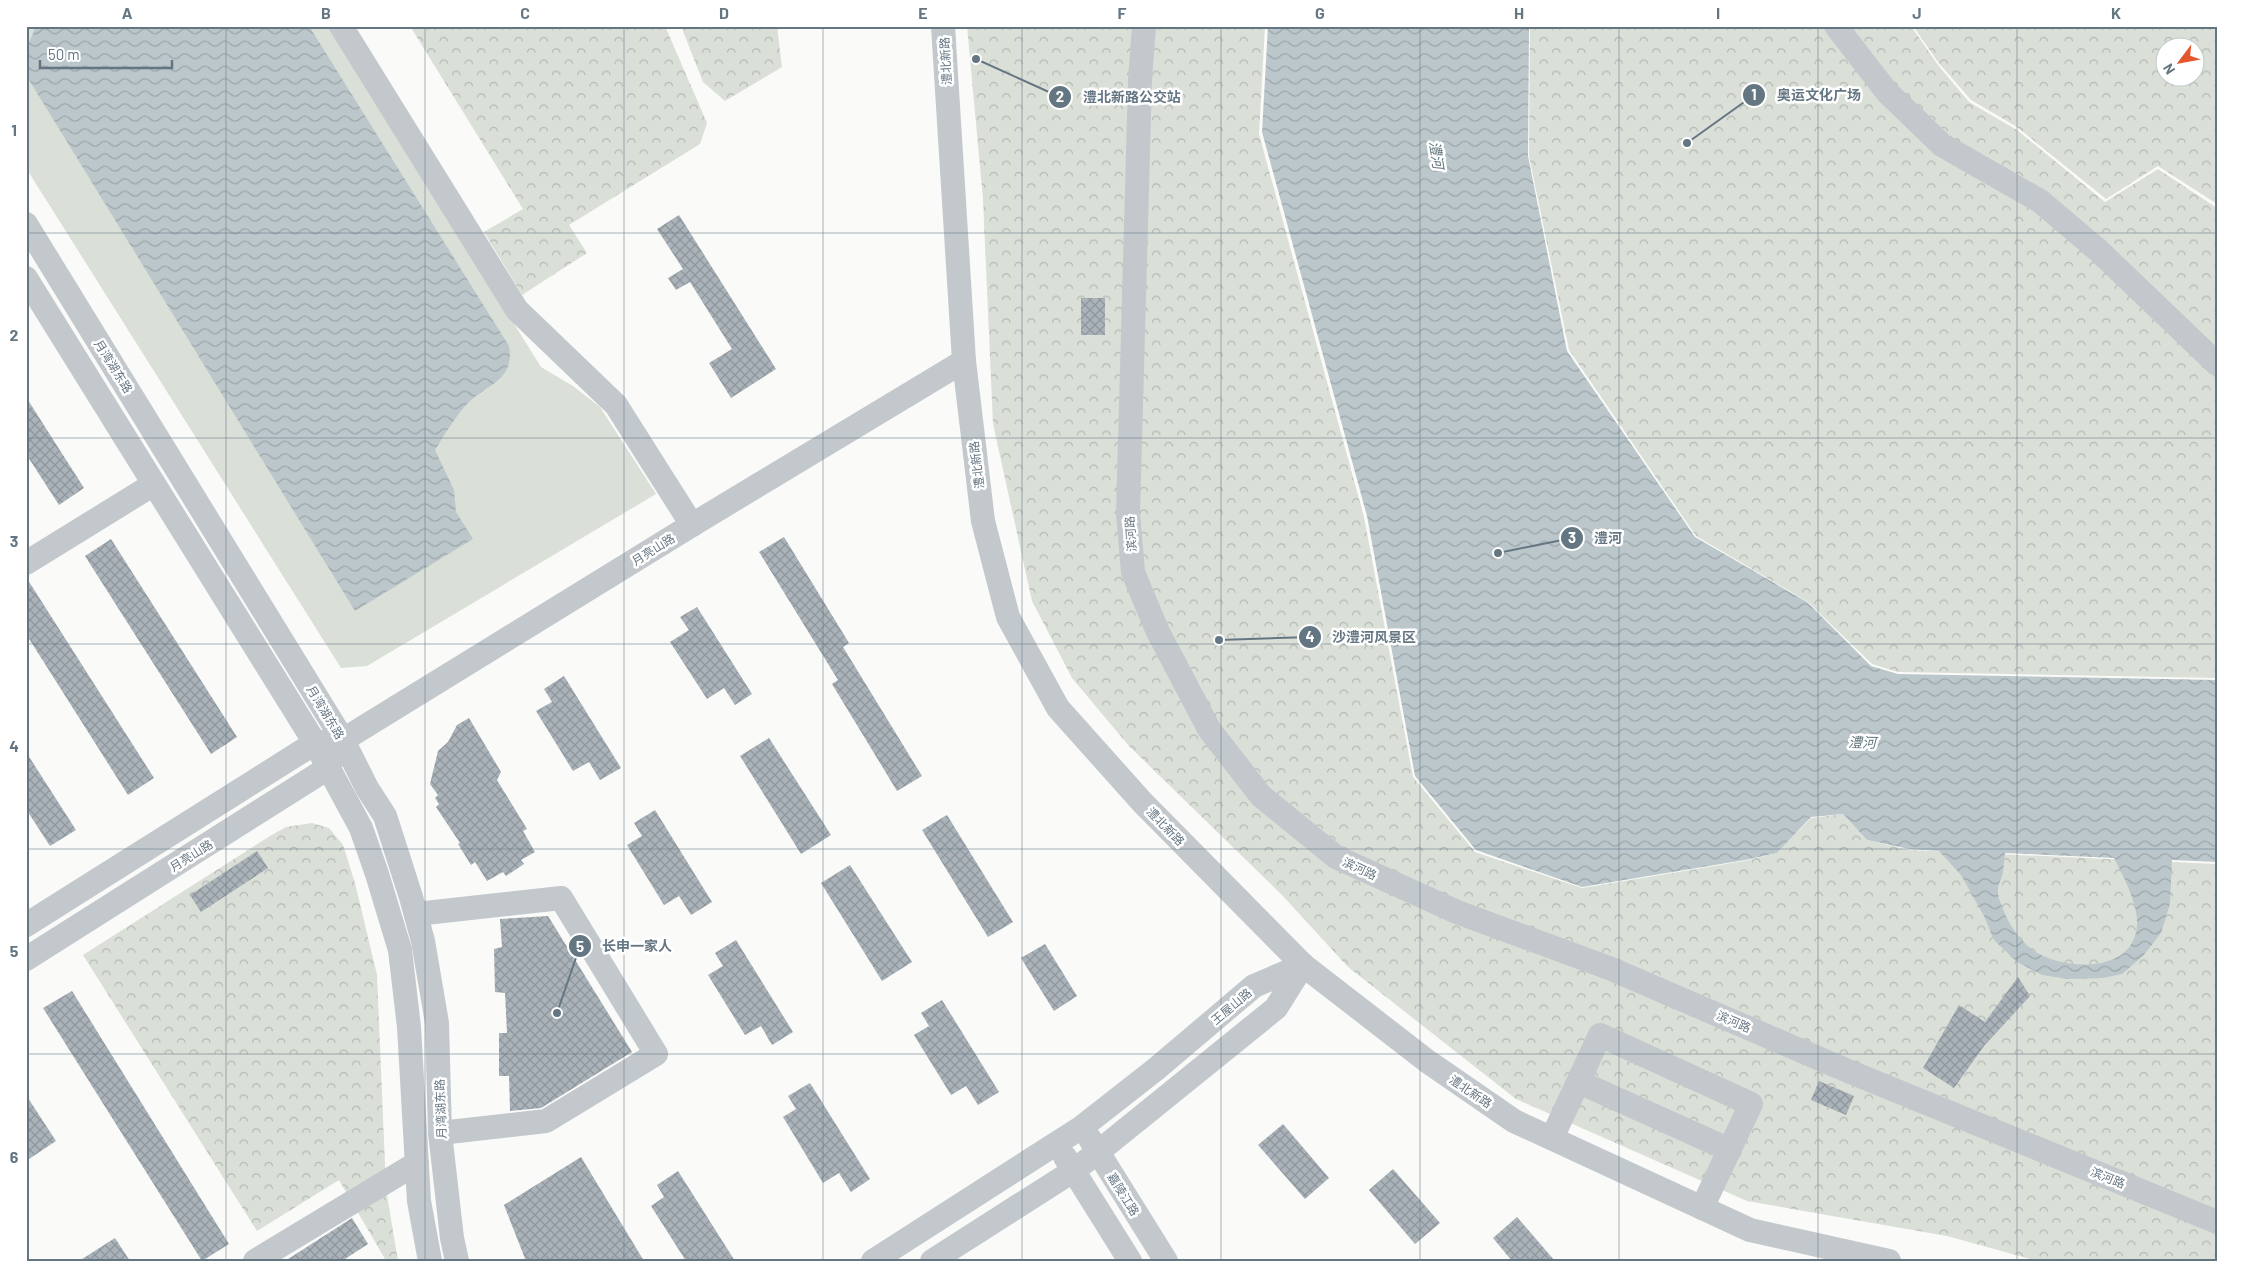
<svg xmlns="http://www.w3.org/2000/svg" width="2243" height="1287" viewBox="0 0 2243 1287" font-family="Barlow,'Noto Sans SC',sans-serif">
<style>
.green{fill:#dadfd7}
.forest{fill:url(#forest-crowns);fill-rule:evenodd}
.water{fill:url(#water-waves);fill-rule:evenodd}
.building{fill:url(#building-cross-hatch)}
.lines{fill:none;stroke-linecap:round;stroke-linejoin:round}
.minor{stroke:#c3c8cc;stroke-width:24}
.grid{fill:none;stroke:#657683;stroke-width:1;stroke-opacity:0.55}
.labels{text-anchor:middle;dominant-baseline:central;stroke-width:5;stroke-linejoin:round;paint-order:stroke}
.street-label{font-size:12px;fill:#657683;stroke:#fff}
.water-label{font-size:14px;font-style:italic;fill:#60757c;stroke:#fff}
.leader{fill:none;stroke:#657683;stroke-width:2}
.callout-dot{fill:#657683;stroke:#fff;stroke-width:2}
.mark-label{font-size:15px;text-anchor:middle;font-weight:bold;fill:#fff}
.callout-label{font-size:14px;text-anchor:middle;font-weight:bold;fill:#657683;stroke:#fff;stroke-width:5;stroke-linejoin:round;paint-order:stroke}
.neatline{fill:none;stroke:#657683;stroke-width:2}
.grid-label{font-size:16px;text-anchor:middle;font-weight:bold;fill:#657683}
</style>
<defs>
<pattern id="forest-crowns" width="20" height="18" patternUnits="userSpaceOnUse" patternTransform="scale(1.25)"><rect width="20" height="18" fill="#dadfd7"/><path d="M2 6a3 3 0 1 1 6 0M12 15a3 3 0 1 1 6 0" fill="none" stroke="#b4b9b4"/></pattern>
<pattern id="water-waves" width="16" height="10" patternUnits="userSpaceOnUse" patternTransform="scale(1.25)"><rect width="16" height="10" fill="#bbc7cb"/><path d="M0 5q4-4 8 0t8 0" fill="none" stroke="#9ca6aa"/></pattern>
<pattern id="building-cross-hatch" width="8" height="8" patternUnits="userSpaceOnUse" patternTransform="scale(1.25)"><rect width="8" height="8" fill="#aab3b9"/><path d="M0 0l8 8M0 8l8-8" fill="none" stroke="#8e969c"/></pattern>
</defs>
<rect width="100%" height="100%" fill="#fafaf8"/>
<path class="green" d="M 26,26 L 328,26 L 541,367 L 573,386 L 600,407 L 656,494 L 367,666 L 341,668 L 26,168 Z"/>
<g class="forest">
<path d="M 410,26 L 665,26 L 707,123 L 700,144 L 569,225 L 587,253 L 522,295 L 484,232 L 523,209 Z"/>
<path d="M 681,26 L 777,26 L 782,67 L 725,101 L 703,82 Z"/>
<path d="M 967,26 L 1265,26 L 1259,134 L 1364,517 L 1413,777 L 1475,852 L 1582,888 L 1744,861 L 1777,853 L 1811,818 L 1843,814 L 1867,840 L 1909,850 L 2217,864 L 2217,1261 L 2038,1261 L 1947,1236 L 1747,1201 L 1516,1099 L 1348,967 L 1282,895 L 1129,746 L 1072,678 L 1032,601 L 993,424 L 983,199 Z"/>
<path d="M 1530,26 L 1911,26 L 1938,65 L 1969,102 L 2017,130 L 2105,202 L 2158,169 L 2217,208 L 2217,678 L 1898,672 L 1872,664 L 1808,602 L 1696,536 L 1569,350 L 1529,156 Z"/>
<path d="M 1913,26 L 2217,26 L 2217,204 L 2158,166 L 2106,199 L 2017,127 L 1971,100 L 1938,62 ZM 2166,48 L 2196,48 L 2196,78 L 2166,78 Z"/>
<path d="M 312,823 L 329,828 L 343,845 L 355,883 L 377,975 L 386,1189 L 398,1261 L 382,1261 L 385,1259 L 339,1180 L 257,1231 L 83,955 L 270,836 L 286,827 Z"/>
</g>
<g class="water">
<path d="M 36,26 L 309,26 L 509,346 C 515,380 488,384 469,402 C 456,415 445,434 435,450 L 454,490 L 456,512 L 473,539 L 355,611 L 26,75 L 26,50 Z"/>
<path d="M 1268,26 L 1529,26 L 1528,156 L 1567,351 L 1695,537 L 1807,602 L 1871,666 L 1898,674 L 2217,680 L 2217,862 L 2172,860 L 2170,904 L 2161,933 L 2143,956 L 2122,974 L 2103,978 L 2068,979 L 2042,975 L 2017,962 L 1994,940 L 1984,916 L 1961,875 L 1939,851 L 1909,849 L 1867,840 L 1843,814 L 1811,817 L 1777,853 L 1745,860 L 1582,887 L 1476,850 L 1415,776 L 1367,516 L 1262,132 ZM 2005,853 L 2114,858 C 2123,876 2139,905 2137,926 C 2133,972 2072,970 2041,955 C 2024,947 2009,926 2003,909 C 2001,903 1997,896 1998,890 C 1998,884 2002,878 2003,872 C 2004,866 2004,859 2005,853 Z"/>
</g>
<g class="building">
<path d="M 679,215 L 776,369 L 731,398 L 709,363 L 732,349 L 690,282 L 676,290 L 668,278 L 683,269 L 657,229 Z"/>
<rect x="1081" y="298" width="24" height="37"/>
<path d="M 26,397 L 84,488 L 59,505 L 26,454 Z"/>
<path d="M 784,537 L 849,643 L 843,647 L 922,776 L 897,791 L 832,684 L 838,680 L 759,552 Z"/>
<path d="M 111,539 L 237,737 L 211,754 L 85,556 Z"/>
<path d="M 26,577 L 154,778 L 128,795 L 26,634 Z"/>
<path d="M 697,607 L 752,694 L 735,705 L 724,688 L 707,699 L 670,642 L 689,630 L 680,617 Z"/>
<path d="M 564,676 L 621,768 L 600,780 L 589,762 L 573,771 L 536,711 L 552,702 L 544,689 Z"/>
<path d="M 469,718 L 501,772 L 497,780 L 527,829 L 523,831 L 535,852 L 521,860 L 524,864 L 506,876 L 503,872 L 487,881 L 475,862 L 471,865 L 458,844 L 460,843 L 436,807 L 439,804 L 435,798 L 438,795 L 430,784 L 438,751 L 448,742 L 457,725 Z"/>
<path d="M 769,738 L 831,835 L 801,854 L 740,756 Z"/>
<path d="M 26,752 L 76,830 L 50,846 L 26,809 Z"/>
<path d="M 655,810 L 712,902 L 691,915 L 679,896 L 664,905 L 627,845 L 642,836 L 634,823 Z"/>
<path d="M 947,815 L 1013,922 L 988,937 L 922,830 Z"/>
<path d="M 257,851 L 268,868 L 201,912 L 190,895 Z"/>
<path d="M 850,865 L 912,962 L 882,981 L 821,883 Z"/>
<path d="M 548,916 L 632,1052 L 541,1108 L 510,1111 L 509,1076 L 499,1076 L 499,1033 L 507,1033 L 505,993 L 495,992 L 494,949 L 502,947 L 500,919 Z"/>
<path d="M 736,940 L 793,1032 L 772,1045 L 761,1026 L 745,1035 L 708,975 L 723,966 L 715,953 Z"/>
<path d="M 1045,944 L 1077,996 L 1054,1011 L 1021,958 Z"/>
<path d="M 2018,977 L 2030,996 L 1984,1046 L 1954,1088 L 1923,1068 L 1959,1005 L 1985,1022 Z"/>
<path d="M 72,991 L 229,1244 L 202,1261 L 43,1008 Z"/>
<path d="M 942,1000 L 999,1092 L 978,1105 L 966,1086 L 951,1095 L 914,1035 L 929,1026 L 921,1013 Z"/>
<path d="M 1819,1081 L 1854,1096 L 1846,1115 L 1811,1100 Z"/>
<path d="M 810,1083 L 870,1179 L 851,1192 L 839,1173 L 823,1183 L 783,1117 L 796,1109 L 788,1096 Z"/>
<path d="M 26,1095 L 56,1141 L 26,1161 Z"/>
<path d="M 1283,1124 L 1329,1178 L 1305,1199 L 1258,1145 Z"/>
<path d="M 581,1157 L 644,1261 L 526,1261 L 504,1205 Z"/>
<path d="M 1393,1169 L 1440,1223 L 1415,1244 L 1369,1190 Z"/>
<path d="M 678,1171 L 735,1261 L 686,1261 L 651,1206 L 664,1197 L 657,1185 Z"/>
<path d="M 1517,1217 L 1555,1261 L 1512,1261 L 1493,1238 Z"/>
<path d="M 352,1218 L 368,1244 L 342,1261 L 285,1261 Z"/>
<path d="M 115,1238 L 130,1261 L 79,1261 Z"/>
</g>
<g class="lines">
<g class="minor">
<path d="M 341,26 L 517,310 L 616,405 L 692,525"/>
<path d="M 943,26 L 964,361 L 983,521 L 1008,617 L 1058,708 L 1142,802 L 1303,965 L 1427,1061 L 1514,1121 L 1750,1230 L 1889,1261"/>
<path d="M 1144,26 L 1140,80 L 1128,513 L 1133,572 L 1157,630 L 1209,729 L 1261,796 L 1336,857 L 1457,912 L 1609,968 L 1848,1071 L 2217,1222"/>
<path d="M 1836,26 L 1887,92 L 1942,145 L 2040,201 L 2099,251 L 2217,364"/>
<path d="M 26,224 L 343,740 L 367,788 L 385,816 L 411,897 L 423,941 L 437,1023 L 440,1133 L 452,1238 L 457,1261"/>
<path d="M 26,278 L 315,743 L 361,828 L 377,874 L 400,950 L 409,1027 L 419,1201 L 430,1261"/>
<path d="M 26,563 L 154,484"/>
<path d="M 416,914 L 561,898 L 656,1054 L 546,1121 L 440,1133"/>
<path d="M 26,925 L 315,743 L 343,740 L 692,525 L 964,361"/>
<path d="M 26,959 L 328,768 L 335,755"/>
<path d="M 1579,1082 L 1730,1150"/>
<path d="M 1552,1138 L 1600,1035 L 1751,1104 L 1702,1208"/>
<path d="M 1090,1139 L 1166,1261"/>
<path d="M 1065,1157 L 1130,1261"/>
<path d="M 255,1261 L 417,1163"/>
<path d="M 873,1261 L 1082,1127 L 1156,1069 L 1254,986 L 1303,965"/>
<path d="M 932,1261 L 1073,1171 L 1098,1152 L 1276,1008 L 1303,965"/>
</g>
</g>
<path class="grid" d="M 226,26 L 226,1261M 425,26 L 425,1261M 624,26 L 624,1261M 823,26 L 823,1261M 1022,26 L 1022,1261M 1221,26 L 1221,1261M 1420,26 L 1420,1261M 1619,26 L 1619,1261M 1818,26 L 1818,1261M 2017,26 L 2017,1261M 26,233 L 2217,233M 26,438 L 2217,438M 26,644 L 2217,644M 26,849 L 2217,849M 26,1054 L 2217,1054"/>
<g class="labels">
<g class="street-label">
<text transform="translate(945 61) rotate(-93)">澧北新路</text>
<text transform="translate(114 366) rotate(58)">月湾湖东路</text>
<text transform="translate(976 465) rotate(-97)">澧北新路</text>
<text transform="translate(1130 534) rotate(-94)">滨河路</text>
<text transform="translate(653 549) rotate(-32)">月亮山路</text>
<text transform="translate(326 712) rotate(59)">月湾湖东路</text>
<text transform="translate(1166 826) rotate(46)">澧北新路</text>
<text transform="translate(191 855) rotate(-32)">月亮山路</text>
<text transform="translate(1360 868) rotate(25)">滨河路</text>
<text transform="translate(1231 1006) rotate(-40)">王屋山路</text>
<text transform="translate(1734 1021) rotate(23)">滨河路</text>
<text transform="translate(1471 1091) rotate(34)">澧北新路</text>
<text transform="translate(440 1109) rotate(-92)">月湾湖东路</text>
<text transform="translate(2108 1177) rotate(22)">滨河路</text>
<text transform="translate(1124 1194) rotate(58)">嘉陵江路</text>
</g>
<g class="water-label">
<text transform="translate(1437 155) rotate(81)">澧河</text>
<text transform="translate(1862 742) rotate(1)">澧河</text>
</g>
</g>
<path class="leader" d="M1687 143L1754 95M976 59L1060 97M1498 553L1572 538M1219 640L1310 637M557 1013L580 946"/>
<g class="callout-dot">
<circle cx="1687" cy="143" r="5"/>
<circle cx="976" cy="59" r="5"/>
<circle cx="1498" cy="553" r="5"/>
<circle cx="1219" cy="640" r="5"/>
<circle cx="557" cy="1013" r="5"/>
<circle cx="1754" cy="95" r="12"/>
<circle cx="1060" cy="97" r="12"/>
<circle cx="1572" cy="538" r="12"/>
<circle cx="1310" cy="637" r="12"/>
<circle cx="580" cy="946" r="12"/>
</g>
<g class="mark-label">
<text x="1754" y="100">1</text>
<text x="1060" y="102">2</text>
<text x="1572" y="543">3</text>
<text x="1310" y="642">4</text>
<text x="580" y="952">5</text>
</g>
<g class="callout-label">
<text x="1819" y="100">奥运文化广场</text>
<text x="1132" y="102">澧北新路公交站</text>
<text x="1608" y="543">澧河</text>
<text x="1374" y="642">沙澧河风景区</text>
<text x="637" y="951">长申一家人</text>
</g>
<rect width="2243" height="1287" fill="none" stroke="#ffffff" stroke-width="55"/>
<g transform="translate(2180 62) rotate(238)"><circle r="24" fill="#ffffff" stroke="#c1c8cd"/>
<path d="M0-4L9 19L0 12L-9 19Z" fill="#e4572e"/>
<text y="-8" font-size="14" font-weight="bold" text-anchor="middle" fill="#657683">N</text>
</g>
<path d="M40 60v8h132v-8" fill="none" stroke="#657683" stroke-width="2.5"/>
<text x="48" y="60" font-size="15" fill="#657683" stroke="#ffffff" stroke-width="4" paint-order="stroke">50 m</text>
<rect x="28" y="28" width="2188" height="1232" class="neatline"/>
<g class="grid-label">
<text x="127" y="19">A</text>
<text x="326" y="19">B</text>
<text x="525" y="19">C</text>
<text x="724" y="19">D</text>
<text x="923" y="19">E</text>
<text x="1122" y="19">F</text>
<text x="1320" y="19">G</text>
<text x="1519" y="19">H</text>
<text x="1718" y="19">I</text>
<text x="1917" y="19">J</text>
<text x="2116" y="19">K</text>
<text x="14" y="136">1</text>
<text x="14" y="341">2</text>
<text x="14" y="547">3</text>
<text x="14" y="752">4</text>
<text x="14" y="957">5</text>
<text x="14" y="1163">6</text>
</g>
</svg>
